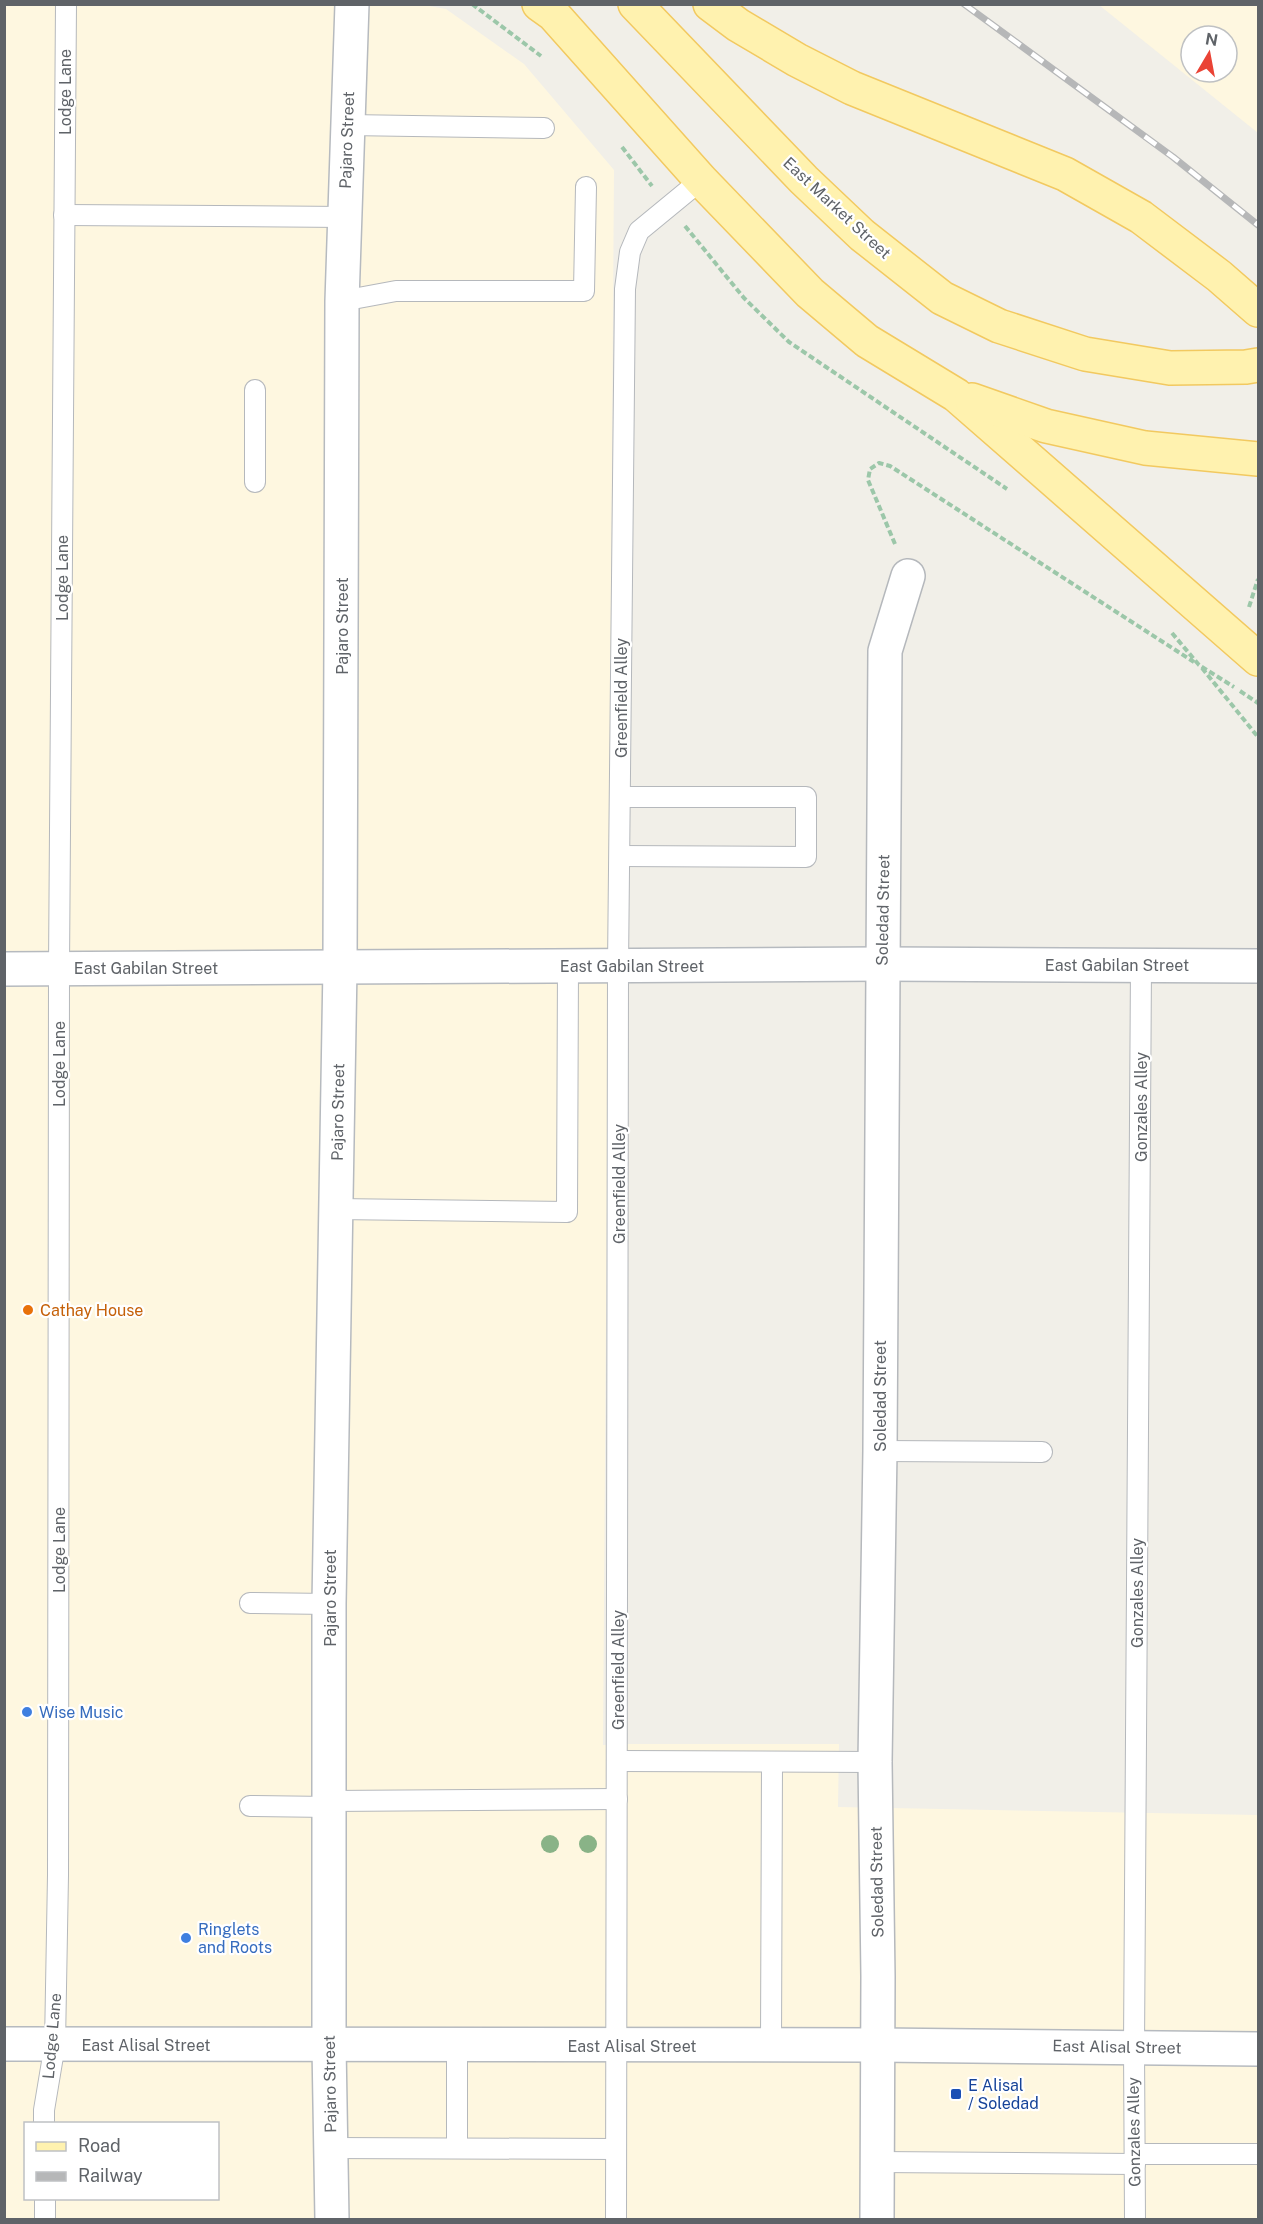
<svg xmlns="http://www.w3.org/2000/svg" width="1263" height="2224" viewBox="0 0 1263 2224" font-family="'Public Sans',sans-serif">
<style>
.commercial{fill:#fef7e0;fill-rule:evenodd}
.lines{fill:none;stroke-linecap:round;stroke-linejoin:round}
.lane-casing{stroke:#b5b8bc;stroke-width:22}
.street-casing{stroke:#b5b8bc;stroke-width:36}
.secondary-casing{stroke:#b6babf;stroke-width:36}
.primary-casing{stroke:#f2c960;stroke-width:36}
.path{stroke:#9cc7a9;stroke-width:4;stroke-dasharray:6 3;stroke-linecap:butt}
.lane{stroke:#fff;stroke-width:20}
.street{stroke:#fff;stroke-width:33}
.secondary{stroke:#fff;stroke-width:33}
.primary{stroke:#fff2af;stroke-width:33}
.rail-casing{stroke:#b6b7b8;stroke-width:7}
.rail{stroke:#fff;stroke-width:4.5;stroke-dasharray:14;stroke-linecap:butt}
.tree{fill:#89b387}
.food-dot{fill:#e8710a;stroke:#fff;stroke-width:2}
.shop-dot{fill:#3f7fe0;stroke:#fff;stroke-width:2}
.transit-dot{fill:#1a4fb4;stroke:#fff;stroke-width:2}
.labels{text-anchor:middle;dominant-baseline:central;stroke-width:4.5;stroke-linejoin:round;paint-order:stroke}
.street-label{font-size:16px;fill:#5f6368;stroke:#fff}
.food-label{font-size:16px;fill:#c56008;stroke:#fff;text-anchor:start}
.shop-label{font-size:16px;fill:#366cbe;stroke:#fff;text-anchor:start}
.transit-label{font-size:16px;fill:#164399;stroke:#fff;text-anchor:start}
</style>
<rect width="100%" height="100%" fill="#f1efe8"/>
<g class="commercial">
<path d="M 418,4 L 446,9 L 524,64 L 614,170 L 603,1745 L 631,1744 L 839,1744 L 838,1807 L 1258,1815 L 1258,2219 L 5,2220 L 5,5 ZM 26,2124 L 218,2124 L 218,2198 L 26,2198 Z"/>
<path d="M 1099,5 L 1258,5 L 1258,133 ZM 1191,36 L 1227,36 L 1227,72 L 1191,72 Z"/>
</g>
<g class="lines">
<defs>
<g id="lane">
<path d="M 348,125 L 544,128"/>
<path d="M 64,215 L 345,217"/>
<path d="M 342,301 L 396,291 L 584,291 L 586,187"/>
<path d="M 255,482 L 255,390"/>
<path d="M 620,856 L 806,857 L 806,797 L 621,797"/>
<path d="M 336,1209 L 567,1212 L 568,966"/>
<path d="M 880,1451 L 1042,1452"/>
<path d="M 250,1603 L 329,1604"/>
<path d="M 618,1761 L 875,1762"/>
<path d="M 330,1801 L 617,1799"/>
<path d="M 250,1806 L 329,1807"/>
<path d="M 771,2046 L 772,1762"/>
<path d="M 44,2124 L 44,2110 L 55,2044 L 58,1875 L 59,968 L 66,4"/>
<path d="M 331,2148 L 616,2149"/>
<path d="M 457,2148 L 457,2046"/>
<path d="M 1135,2154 L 1258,2154"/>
<path d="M 877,2162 L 1135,2164"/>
<path d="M 45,2198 L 45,2220"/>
<path d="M 616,2220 L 618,966 L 625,289 L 630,252 L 639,231 L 701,180"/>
<path d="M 1135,2220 L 1134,2047 L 1141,966"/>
</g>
<path id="street" d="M 877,2220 L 878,1976 L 875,1762 L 880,1451 L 885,651 L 908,576"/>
<g id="secondary">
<path d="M 4,969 L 882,964 L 1258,966"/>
<path d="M 4,2044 L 878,2045 L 1258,2049"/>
<path d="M 332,2220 L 329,2046 L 329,1604 L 340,967 L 342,301 L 352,4"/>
</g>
<g id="primary">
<path d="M 539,4 L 553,14 L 701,180 L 810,293 L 867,341 L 956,395 L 1258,659"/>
<path d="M 635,4 L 804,180 L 862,235 L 942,298 L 999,326 L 1085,354 L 1170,368 L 1246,367 L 1258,365"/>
<path d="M 710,4 L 738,25 L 797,60 L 852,88 L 1065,174 L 1141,217 L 1219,276 L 1258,310"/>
<path d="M 972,400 L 1046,426 L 1145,448 L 1258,459"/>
</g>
</defs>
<use href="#lane" class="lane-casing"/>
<use href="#street" class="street-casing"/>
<use href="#secondary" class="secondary-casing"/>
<use href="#primary" class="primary-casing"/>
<g class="path">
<path d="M 472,4 L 541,56"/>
<path d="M 622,147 L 652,186"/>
<path d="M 685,226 L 744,298 L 789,342 L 1007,489"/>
<path d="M 895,544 L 868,480 L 870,469 L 879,463 L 890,466 L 1194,662"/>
<path d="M 1249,607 L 1258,579"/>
<path d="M 1172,633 L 1199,665 L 1234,687"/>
<path d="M 1202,668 L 1258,737"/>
<path d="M 1240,691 L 1258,703"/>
</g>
<use href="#lane" class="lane"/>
<use href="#street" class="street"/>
<use href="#secondary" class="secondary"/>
<use href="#primary" class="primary"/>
<defs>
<path id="rail" d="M 964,4 L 1173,157 L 1258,225"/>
</defs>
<use href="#rail" class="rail-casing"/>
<use href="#rail" class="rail"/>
</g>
<g class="tree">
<circle cx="550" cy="1844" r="9"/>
<circle cx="588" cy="1844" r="9"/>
</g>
<circle class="food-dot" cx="28" cy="1310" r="6"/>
<g class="shop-dot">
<circle cx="27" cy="1712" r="6"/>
<circle cx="186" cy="1938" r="6"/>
</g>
<rect class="transit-dot" x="950" y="2088" width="12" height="12" rx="3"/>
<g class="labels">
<g class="street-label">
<text transform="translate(65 92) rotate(-90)">Lodge Lane</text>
<text transform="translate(347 140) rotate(-88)">Pajaro Street</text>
<text transform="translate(837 208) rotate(43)">East Market Street</text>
<text transform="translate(62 578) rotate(-90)">Lodge Lane</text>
<text transform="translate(342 626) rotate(-90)">Pajaro Street</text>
<text transform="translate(621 698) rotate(-90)">Greenfield Alley</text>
<text transform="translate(883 910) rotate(-89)">Soledad Street</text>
<text x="1117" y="965">East Gabilan Street</text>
<text x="632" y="966">East Gabilan Street</text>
<text x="146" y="968">East Gabilan Street</text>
<text transform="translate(59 1064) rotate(-90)">Lodge Lane</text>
<text transform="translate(1141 1107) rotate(-90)">Gonzales Alley</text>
<text transform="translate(338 1112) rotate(-89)">Pajaro Street</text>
<text transform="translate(619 1184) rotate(-90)">Greenfield Alley</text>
<text transform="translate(880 1396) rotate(-90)">Soledad Street</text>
<text transform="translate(59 1550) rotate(-90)">Lodge Lane</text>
<text transform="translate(1137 1593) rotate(-90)">Gonzales Alley</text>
<text transform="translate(330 1598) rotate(-90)">Pajaro Street</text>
<text transform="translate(618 1670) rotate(-90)">Greenfield Alley</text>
<text transform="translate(877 1882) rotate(-91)">Soledad Street</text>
<text transform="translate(52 2036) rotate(-85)">Lodge Lane</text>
<text x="146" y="2045">East Alisal Street</text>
<text x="632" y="2046">East Alisal Street</text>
<text transform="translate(1117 2047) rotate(1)">East Alisal Street</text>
<text transform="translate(330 2084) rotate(-91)">Pajaro Street</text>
<text transform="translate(1134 2132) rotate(-91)">Gonzales Alley</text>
</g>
<g class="food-label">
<text x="40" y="1310">Cathay House</text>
</g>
<g class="shop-label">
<text x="39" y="1712">Wise Music</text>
<text x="198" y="1929">Ringlets<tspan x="198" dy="18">and Roots</tspan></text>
</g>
<g class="transit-label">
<text x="968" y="2085">E Alisal<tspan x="968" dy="18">/ Soledad</tspan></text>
</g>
</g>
<rect width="1263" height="2224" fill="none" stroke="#5f6368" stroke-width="12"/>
<rect x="24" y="2122" width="195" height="78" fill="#ffffff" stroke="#bfc1c3" stroke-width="1.5"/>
<rect x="36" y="2142" width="30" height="9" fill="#fff2af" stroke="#bfc1c3" stroke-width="1.5"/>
<text x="78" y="2152" font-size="18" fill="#5f6368">Road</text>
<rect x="36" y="2172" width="30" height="9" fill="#b6b7b8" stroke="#bfc1c3" stroke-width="1.5"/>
<text x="78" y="2182" font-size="18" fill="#5f6368">Railway</text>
<g transform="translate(1209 54) rotate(10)"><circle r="28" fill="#ffffff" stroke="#bfc1c3" stroke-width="1.5"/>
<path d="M0-4.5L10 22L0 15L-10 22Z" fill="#ea4335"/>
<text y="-9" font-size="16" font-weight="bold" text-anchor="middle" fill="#5f6368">N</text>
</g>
</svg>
